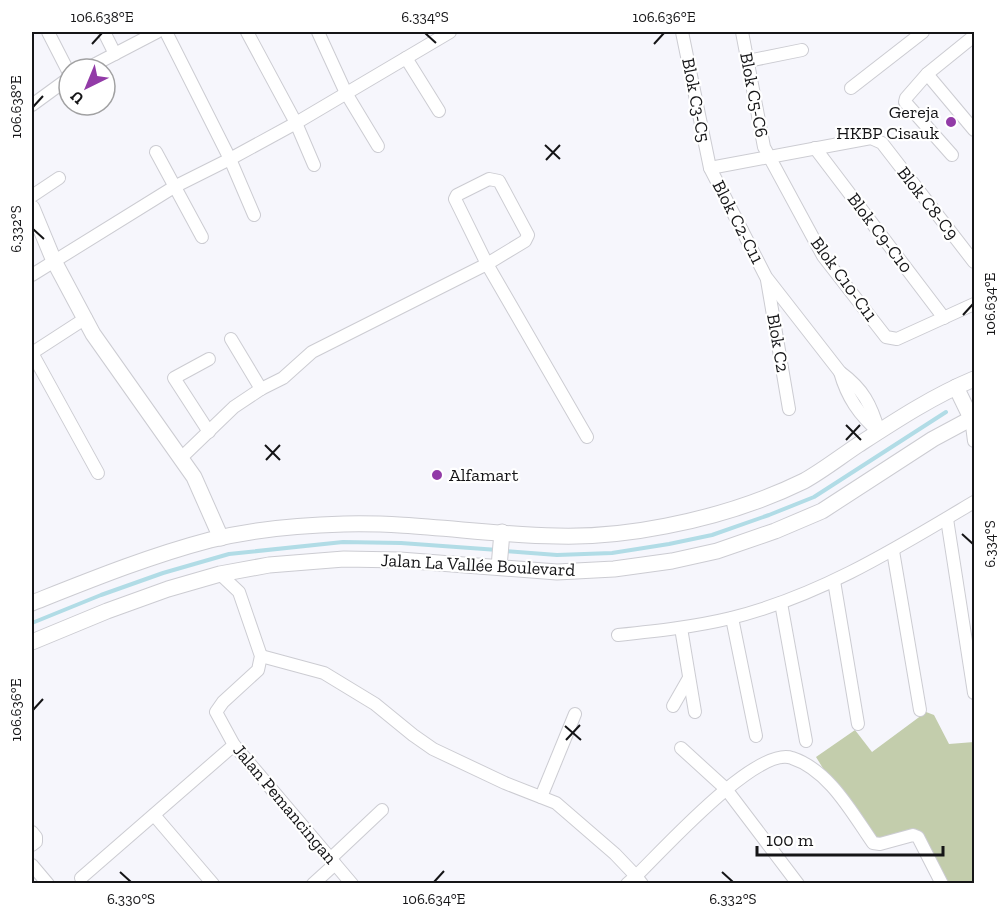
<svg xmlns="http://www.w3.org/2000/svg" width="1006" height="915" viewBox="0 0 1006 915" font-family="'Zilla Slab',serif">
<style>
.green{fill:#c3cdac}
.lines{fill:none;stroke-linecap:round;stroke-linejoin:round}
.stream{stroke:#b1dce6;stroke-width:4}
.minor-casing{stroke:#ccccd2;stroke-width:14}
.tertiary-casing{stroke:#ccccd2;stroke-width:17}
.minor{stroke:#fff;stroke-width:12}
.tertiary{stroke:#fff;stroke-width:15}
.ticks{fill:none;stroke:#151517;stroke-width:2}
.poi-dot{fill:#923ba7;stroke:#fff;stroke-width:2}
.labels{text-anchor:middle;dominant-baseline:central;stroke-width:4.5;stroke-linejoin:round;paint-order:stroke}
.street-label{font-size:18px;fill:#151517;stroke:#fff}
.poi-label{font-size:18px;fill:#151517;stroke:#fff;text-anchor:end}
.neatline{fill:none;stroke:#151517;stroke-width:2}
.ticks-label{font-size:15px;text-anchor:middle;fill:#151517}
</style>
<rect width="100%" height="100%" fill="#f6f6fc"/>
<path class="green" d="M 926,712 L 934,715 L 949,744 L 974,742 L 974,883 L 944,883 L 917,832 L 870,844 L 816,757 L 855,730 L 872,752 Z"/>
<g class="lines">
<g class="stream">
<path d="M 505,551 L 557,555 L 612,553 L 669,544 L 712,535 L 769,515 L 814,497 L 946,412"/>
<path d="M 32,623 L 101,595 L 163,573 L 229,554 L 343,542 L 401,543 L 498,550"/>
</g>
<defs>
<g id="minor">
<path d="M 48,32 L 69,73"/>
<path d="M 104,32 L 115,54"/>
<path d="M 166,32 L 230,159 L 254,215"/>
<path d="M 247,32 L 296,123 L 314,165"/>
<path d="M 318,32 L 346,93 L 378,146"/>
<path d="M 682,32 L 710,168 L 766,277 L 840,372 C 863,389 871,404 879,432"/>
<path d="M 742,32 L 764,147 L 823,256 L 886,337 L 897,339 L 974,304"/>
<path d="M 406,58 L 439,111"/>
<path d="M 748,61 L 802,50"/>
<path d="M 86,69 L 157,32"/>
<path d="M 927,74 L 974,130"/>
<path d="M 851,88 L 923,32"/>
<path d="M 32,105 L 69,78"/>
<path d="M 815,148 L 944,318"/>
<path d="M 156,152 L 202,237"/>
<path d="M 952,155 L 905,102 L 906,98 L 927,74 L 974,36"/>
<path d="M 710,168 L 871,138 L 882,143 L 974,262"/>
<path d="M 32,196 L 59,178"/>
<path d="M 32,275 L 174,187 L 230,159 L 296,123 L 450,32"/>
<path d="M 767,280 L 789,409"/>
<path d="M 231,339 L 261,389"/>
<path d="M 32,353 L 98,473"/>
<path d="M 32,353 L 86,318"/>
<path d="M 840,372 C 847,397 859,415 879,432"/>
<path d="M 971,418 L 974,441"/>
<path d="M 209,432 L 174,378 L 209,359"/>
<path d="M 181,458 L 234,407 L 261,389 L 283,378 L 312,352 L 487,264 L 525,241 L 528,235 L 499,181 L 489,179 L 457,195 L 455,199 L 487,264 L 587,437"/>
<path d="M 947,519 L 974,693"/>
<path d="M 893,551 L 920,710"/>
<path d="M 220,574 L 239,592 L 261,656 L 258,670 L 223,702 L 216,712 L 234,745 L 352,884"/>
<path d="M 834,581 L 858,724"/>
<path d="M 781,603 L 806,741"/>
<path d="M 732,618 L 756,736"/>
<path d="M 681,628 L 695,712"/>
<path d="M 618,635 C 656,631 694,627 731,618 C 820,596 897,548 974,502"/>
<path d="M 261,656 L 324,673 L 375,704 L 413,735 L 433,749 L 505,783 L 556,803 L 615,854 L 636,876 L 627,884"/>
<path d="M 673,706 L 689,678"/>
<path d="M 681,748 L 726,789 L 798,884"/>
<path d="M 541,797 L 575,714"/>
<path d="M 154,815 L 213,884"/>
<path d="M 32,832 L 36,837 L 36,842 L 32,845"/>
<path d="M 330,859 L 382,810"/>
<path d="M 32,865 L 48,884"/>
<path d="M 81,878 L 234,745"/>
<path d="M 313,884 L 335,864"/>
<path d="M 642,884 L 636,876 C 662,851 757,745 792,758 C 829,770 852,813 873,843 L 880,844 L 913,835 L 918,837 L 942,884"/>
</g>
<g id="tertiary">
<path d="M 32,208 L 54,261 L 93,334 L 194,477 L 221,538"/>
<path d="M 956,387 L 971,418"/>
<path d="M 499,567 L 502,532"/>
<path d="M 32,603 C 90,580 149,556 210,540 C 251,530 301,525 344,524 C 415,522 486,535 557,536 C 594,537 631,533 666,526 C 713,517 761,502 804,481 C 822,471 840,457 858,445 C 895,421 933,396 974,379"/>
<path d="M 32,642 L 107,611 L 168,589 L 220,574 L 269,565 L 344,559 L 400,560 L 557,572 L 614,569 L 672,561 L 717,551 L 775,531 L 822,511 L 933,439 L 974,417"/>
</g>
</defs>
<use href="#minor" class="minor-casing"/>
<use href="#tertiary" class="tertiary-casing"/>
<use href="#minor" class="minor"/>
<use href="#tertiary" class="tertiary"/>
</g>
<path class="ticks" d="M 425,33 L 436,43M 92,44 L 102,33M 654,44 L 664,33M 33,107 L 43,96M 545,145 L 560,159M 546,160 L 560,145M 33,229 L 44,239M 963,315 L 973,304M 846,425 L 861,440M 846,440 L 860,425M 265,445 L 280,460M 266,460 L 280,445M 962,534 L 973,544M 33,710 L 43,699M 565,726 L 581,740M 566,740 L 580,725M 120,872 L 131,882M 722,872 L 733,882M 434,882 L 444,871"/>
<g class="poi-dot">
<circle cx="951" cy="122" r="6"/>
<circle cx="437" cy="475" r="6"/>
</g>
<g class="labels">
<g class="street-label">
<text transform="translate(754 95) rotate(79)">Blok C5-C6</text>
<text transform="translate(696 100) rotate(79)">Blok C3-C5</text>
<text transform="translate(928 203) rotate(52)">Blok C8-C9</text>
<text transform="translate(738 222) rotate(63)">Blok C2-C11</text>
<text transform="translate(880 233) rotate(53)">Blok C9-C10</text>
<text transform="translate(844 279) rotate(54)">Blok C10-C11</text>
<text transform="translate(778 343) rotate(80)">Blok C2</text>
<text transform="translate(478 565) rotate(3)">Jalan La Vallée Boulevard</text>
<text transform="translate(285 804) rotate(50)">Jalan Pemancingan</text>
</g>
<g class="poi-label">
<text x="939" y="112">Gereja<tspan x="939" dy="21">HKBP Cisauk</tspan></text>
<text x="449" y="475" text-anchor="start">Alfamart</text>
</g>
</g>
<rect width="1006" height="915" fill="none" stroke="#ffffff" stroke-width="66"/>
<g transform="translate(87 87) rotate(223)"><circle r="28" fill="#ffffff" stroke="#a1a1a2" stroke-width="1.5"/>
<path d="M0-4.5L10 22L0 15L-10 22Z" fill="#923ba7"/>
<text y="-9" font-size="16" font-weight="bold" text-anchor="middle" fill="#151517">U</text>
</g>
<path d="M757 846v9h186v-9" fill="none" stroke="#151517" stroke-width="3"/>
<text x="766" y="846" font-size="18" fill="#151517" stroke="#ffffff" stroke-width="4.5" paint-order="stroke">100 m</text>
<rect x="33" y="33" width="940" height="849" class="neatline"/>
<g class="ticks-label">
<text x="102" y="22">106.638°E</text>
<text x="425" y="22">6.334°S</text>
<text x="664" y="22">106.636°E</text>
<text transform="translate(16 107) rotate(-90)" y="5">106.638°E</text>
<text transform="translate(16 229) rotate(-90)" y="5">6.332°S</text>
<text transform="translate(990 304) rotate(-90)" y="5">106.634°E</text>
<text transform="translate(990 544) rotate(-90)" y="5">6.334°S</text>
<text transform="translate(16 710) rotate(-90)" y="5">106.636°E</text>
<text x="131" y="904">6.330°S</text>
<text x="434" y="904">106.634°E</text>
<text x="733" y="904">6.332°S</text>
</g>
</svg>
